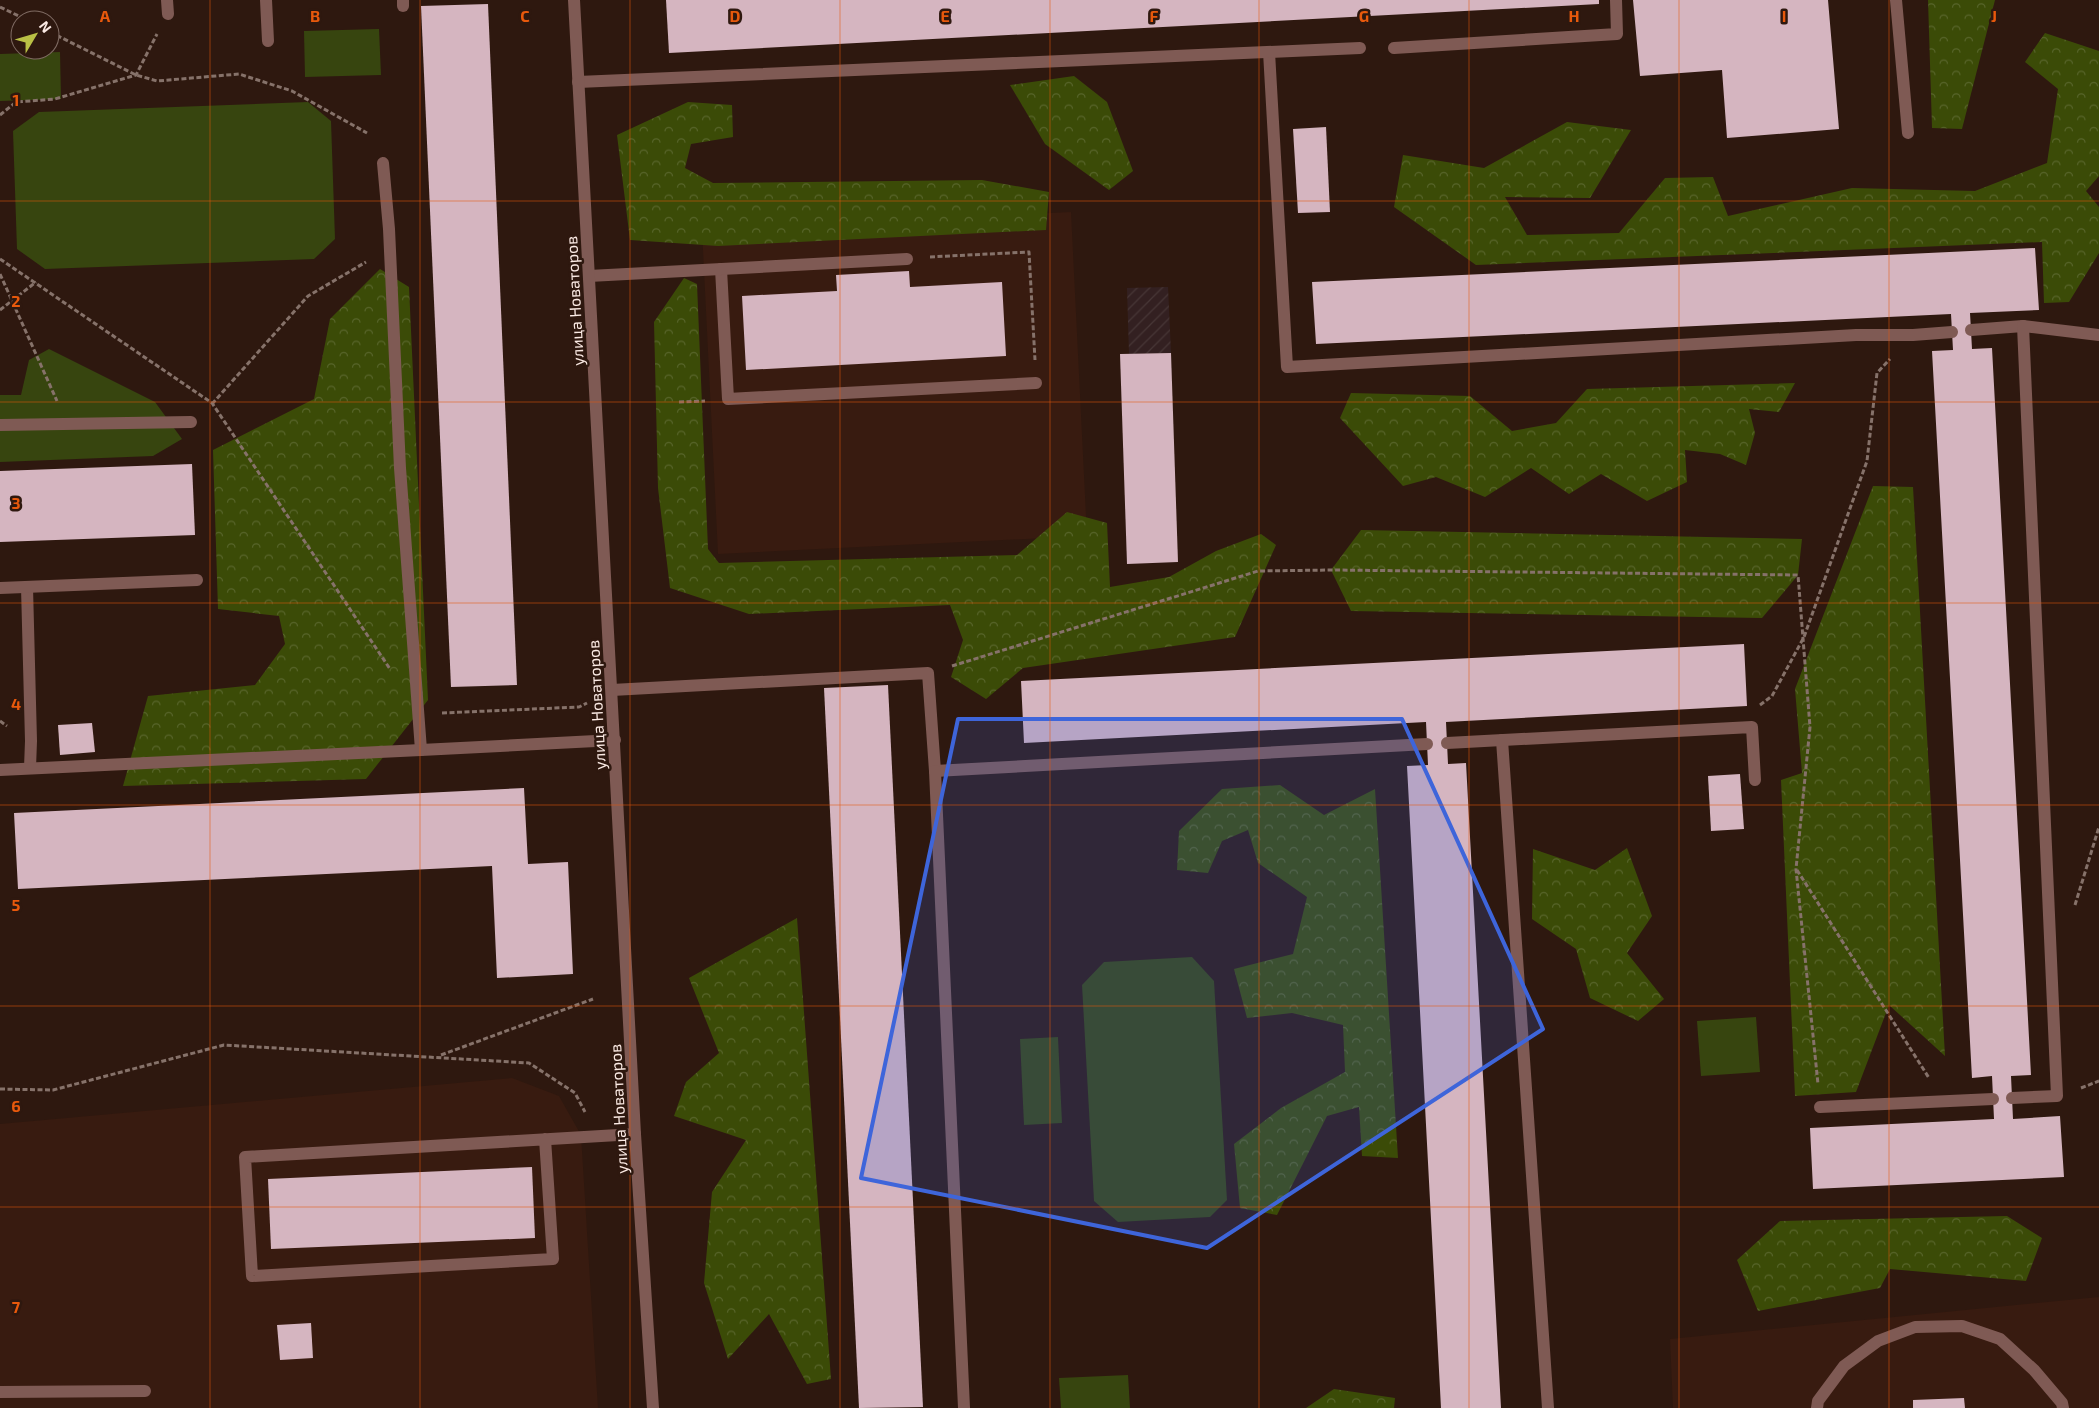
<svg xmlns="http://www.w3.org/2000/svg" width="2099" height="1408" viewBox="0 0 2099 1408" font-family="'Exo 2',sans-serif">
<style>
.built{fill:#381b10}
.industrial{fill:url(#industrial-furrows)}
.forest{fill:url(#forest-crowns)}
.park{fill:#37450f}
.building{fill:#d5b5c0}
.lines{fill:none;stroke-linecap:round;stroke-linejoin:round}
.path{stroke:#86726a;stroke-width:3;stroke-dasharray:5 2.5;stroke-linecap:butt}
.lane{stroke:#7f5a54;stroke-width:12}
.street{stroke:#7f5a54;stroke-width:12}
.marked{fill:#3e65da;fill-opacity:0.2;stroke:#3e65da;stroke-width:4;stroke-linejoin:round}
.grid{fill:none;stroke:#e8590c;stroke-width:1;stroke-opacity:0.55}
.labels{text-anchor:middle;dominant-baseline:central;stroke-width:5;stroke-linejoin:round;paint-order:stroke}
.street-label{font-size:16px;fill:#fbeae4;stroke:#2e180f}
.grid-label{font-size:16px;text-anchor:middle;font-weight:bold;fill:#e8590c;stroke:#2e180f;stroke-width:5;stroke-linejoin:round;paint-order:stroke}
</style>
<defs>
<pattern id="industrial-furrows" width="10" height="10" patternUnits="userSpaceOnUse" patternTransform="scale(1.25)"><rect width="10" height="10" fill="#332021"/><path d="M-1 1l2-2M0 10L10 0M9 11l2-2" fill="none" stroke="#473636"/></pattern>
<pattern id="forest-crowns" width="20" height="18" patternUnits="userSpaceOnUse" patternTransform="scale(1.25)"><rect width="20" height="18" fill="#3b4b07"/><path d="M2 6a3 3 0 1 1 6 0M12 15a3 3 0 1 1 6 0" fill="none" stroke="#58652b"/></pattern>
</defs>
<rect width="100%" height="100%" fill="#2e180f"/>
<g class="built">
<path d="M 1071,212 L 1087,536 L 718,554 L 702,230 Z"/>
<path d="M 512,1078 L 559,1096 L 581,1135 L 598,1408 L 0,1408 L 0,1124 Z"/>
<path d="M 2099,1297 L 2099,1408 L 1673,1408 L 1670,1339 Z"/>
</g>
<path class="industrial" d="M 1168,287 L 1171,353 L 1129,354 L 1127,288 Z"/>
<g class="forest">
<path d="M 1928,0 L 1995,0 L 1962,129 L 1932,128 Z"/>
<path d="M 2045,33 L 2099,51 L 2099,176 L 2086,191 L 2099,207 L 2099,253 L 2069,302 L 2044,303 L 2042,242 L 1476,265 L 1394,207 L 1403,155 L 1484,168 L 1567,122 L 1631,130 L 1590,198 L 1505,197 L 1527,235 L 1619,233 L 1665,178 L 1713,177 L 1728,216 L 1852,188 L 1975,191 L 2047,163 L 2058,89 L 2025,62 Z"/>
<path d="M 1074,76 L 1107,102 L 1133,171 L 1109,190 L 1045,144 L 1010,85 Z"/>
<path d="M 688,102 L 732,105 L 733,137 L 691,144 L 685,168 L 713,183 L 982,180 L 1049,192 L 1046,230 L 718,246 L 630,240 L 617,135 Z"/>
<path d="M 380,269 L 409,287 L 428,700 L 366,779 L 123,786 L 148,696 L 255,685 L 285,644 L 279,616 L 218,609 L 213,450 L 314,399 L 330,319 Z"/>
<path d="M 684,278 L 697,284 L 708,549 L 719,563 L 1017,555 L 1067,512 L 1107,523 L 1110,587 L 1169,577 L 1216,551 L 1261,534 L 1276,545 L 1235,637 L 1023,668 L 986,699 L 951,677 L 963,640 L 950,605 L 749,614 L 670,588 L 658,488 L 654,322 Z"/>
<path d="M 1795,383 L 1779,412 L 1749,409 L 1755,433 L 1746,465 L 1720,454 L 1685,450 L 1687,482 L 1647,501 L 1601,474 L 1569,494 L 1531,468 L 1485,497 L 1436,477 L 1403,486 L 1340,418 L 1351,393 L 1470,396 L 1512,431 L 1556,423 L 1587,389 Z"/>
<path d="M 1873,486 L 1913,487 L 1945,1056 L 1889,1005 L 1856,1092 L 1795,1096 L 1781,780 L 1802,773 L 1795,689 Z"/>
<path d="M 1361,530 L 1802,539 L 1798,575 L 1762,618 L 1351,611 L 1331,570 Z"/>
<path d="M 1280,785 L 1324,815 L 1375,789 L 1398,1158 L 1362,1156 L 1359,1107 L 1327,1116 L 1277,1215 L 1240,1208 L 1234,1144 L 1281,1108 L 1345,1072 L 1343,1025 L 1292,1013 L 1247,1018 L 1234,969 L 1293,954 L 1307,897 L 1258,863 L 1248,830 L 1222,841 L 1208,873 L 1177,870 L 1179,831 L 1222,789 Z"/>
<path d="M 1627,848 L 1652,916 L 1627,953 L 1664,999 L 1638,1021 L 1590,998 L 1576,949 L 1532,919 L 1533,849 L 1595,870 Z"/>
<path d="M 797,918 L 831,1379 L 807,1384 L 769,1314 L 728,1359 L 704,1283 L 712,1192 L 746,1140 L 674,1116 L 686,1082 L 719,1053 L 689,978 Z"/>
<path d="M 2007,1216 L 2042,1238 L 2026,1281 L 1890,1269 L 1880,1288 L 1758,1311 L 1737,1260 L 1780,1221 Z"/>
<path d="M 1334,1389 L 1395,1398 L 1394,1408 L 1306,1408 Z"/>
</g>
<g class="park">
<path d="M 379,29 L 381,75 L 305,77 L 304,31 Z"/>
<path d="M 60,52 L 61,99 L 0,101 L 0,54 Z"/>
<path d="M 308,102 L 331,121 L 335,239 L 314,259 L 45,269 L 17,249 L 13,131 L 39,112 Z"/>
<path d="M 49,349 L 155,402 L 182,439 L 153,456 L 0,462 L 0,395 L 21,395 L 29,360 Z"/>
<path d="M 1192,957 L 1214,981 L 1227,1200 L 1210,1217 L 1118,1222 L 1094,1201 L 1082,985 L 1104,962 Z"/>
<path d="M 1756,1017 L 1760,1072 L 1701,1076 L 1697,1021 Z"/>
<path d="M 1058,1037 L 1062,1123 L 1024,1125 L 1020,1039 Z"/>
<path d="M 1128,1375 L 1130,1408 L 1061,1408 L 1059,1378 Z"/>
</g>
<g class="building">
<path d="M 666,0 L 1599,0 L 1599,4 L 669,53 Z"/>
<path d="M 1633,0 L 1828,0 L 1839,129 L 1727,138 L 1722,70 L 1640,76 Z"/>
<path d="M 488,4 L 517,685 L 451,687 L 421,6 Z"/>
<path d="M 1326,127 L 1330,212 L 1298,213 L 1293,129 Z"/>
<path d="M 2035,248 L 2039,310 L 1970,313 L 1972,349 L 1992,348 L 2031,1075 L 2011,1076 L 2013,1119 L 2060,1116 L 2064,1177 L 1813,1189 L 1810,1128 L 1994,1119 L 1992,1076 L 1972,1078 L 1932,351 L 1953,350 L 1951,314 L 1316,344 L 1312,282 Z"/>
<path d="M 909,271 L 910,287 L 1002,282 L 1006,356 L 746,370 L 742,296 L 837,291 L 836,275 Z"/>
<path d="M 1171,353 L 1178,562 L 1127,564 L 1120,354 Z"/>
<path d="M 192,464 L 195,535 L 0,542 L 0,471 Z"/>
<path d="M 1744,644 L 1747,706 L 1446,722 L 1448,764 L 1466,763 L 1501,1408 L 1441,1408 L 1407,766 L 1428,765 L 1426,722 L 1024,743 L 1021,681 Z"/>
<path d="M 888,685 L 923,1407 L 859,1408 L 824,688 Z"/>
<path d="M 92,723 L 95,752 L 60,755 L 58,725 Z"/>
<path d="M 1740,774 L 1744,829 L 1711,831 L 1708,776 Z"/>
<path d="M 524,788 L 528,864 L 568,862 L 573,974 L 497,978 L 492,866 L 18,889 L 14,813 Z"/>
<path d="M 532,1167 L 535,1238 L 271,1249 L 268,1179 Z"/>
<path d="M 311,1323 L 313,1358 L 280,1360 L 277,1325 Z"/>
<path d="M 1964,1398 L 1965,1408 L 1913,1408 L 1913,1400 Z"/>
</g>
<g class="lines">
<g class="path">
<path d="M 0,7 L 27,20"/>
<path d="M 50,32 L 136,75 L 157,81 L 239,74 L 292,91 L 367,133"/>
<path d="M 0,115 L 16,102 L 55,99 L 136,75 L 157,34"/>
<path d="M 930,257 L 1029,252 L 1035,360"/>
<path d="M 0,259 L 212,403 L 390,669"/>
<path d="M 0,274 L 57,401"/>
<path d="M 0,310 L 36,282"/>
<path d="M 679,402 L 705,401"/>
<path d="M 212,404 L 308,296 L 366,262"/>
<path d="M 952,666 L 1258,571 L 1331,570 L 1798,575 L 1810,727 L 1796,869 L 1818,1084"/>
<path d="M 1760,705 L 1772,696 L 1804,637 L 1867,461 L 1877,373 L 1890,359"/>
<path d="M 442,713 L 579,707 L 587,703"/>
<path d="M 0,721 L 7,726"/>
<path d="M 1797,870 L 1929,1078"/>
<path d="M 2075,905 L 2099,827"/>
<path d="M 441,1055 L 593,999"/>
<path d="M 2081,1088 L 2099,1081"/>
<path d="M 0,1089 L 53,1090 L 224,1045 L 529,1063 L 575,1093 L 585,1112"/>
</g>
<g class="lane">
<path d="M 167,0 L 168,14"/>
<path d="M 266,0 L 268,41"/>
<path d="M 403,0 L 403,6"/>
<path d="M 1896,0 L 1908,133"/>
<path d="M 1394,48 L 1617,34 L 1616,0"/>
<path d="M 1269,52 L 1287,367 L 1856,335 L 1913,335 L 1952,332"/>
<path d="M 578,82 L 1360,48"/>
<path d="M 383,163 L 389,229 L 400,468 L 421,750 L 615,740"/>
<path d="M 721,269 L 728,399 L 1036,383"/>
<path d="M 589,276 L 907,259"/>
<path d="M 1971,330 L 2023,326"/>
<path d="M 0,425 L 191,422"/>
<path d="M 27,587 L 31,741 L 30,768"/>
<path d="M 0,588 L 197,580"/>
<path d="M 612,690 L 928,673 L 935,771 L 1427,744"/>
<path d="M 1502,740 L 1548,1408"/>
<path d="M 1447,743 L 1752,727 L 1755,780"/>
<path d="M 0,770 L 421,750"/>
<path d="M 935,771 L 964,1408"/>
<path d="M 2012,1098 L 2057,1096 L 2023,326 L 2099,335"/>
<path d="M 1820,1107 L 1993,1099"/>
<path d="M 545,1139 L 553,1259 L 252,1276 L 245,1157 L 635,1134"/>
<path d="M 0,1392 L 145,1391"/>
<path d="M 1817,1408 L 1818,1401 L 1844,1366 L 1878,1341 L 1915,1327 L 1962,1326 L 2000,1339 L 2034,1370 L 2062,1403 L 2063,1408"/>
</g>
<path class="street" d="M 574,0 L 635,1134 L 653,1408"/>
</g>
<path class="marked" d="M 958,719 L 1402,719 L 1543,1029 L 1207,1248 L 861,1178 Z"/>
<path class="grid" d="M 210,0 L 210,1408M 420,0 L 420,1408M 630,0 L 630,1408M 840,0 L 840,1408M 1050,0 L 1050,1408M 1259,0 L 1259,1408M 1469,0 L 1469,1408M 1679,0 L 1679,1408M 1889,0 L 1889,1408M 0,201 L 2099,201M 0,402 L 2099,402M 0,603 L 2099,603M 0,805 L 2099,805M 0,1006 L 2099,1006M 0,1207 L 2099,1207"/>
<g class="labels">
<g class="street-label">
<text transform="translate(574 301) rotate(-93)">улица Новаторов</text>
<text transform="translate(596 705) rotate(-93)">улица Новаторов</text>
<text transform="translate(618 1109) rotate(-93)">улица Новаторов</text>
</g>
</g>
<g class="grid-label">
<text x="105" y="22">A</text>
<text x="315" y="22">B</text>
<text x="525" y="22">C</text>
<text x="735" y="22">D</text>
<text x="945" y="22">E</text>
<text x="1154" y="22">F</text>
<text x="1364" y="22">G</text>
<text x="1574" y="22">H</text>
<text x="1784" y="22">I</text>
<text x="1994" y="22">J</text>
<text x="16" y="106">1</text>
<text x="16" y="307">2</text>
<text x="16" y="509">3</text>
<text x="16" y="710">4</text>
<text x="16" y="911">5</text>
<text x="16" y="1112">6</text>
<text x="16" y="1313">7</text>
</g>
<g transform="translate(35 35) rotate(52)"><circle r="24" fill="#2e180f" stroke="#806c64"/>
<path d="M0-4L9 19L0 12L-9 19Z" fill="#bac045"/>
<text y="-8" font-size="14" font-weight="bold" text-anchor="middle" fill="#fbeae4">N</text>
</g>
</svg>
